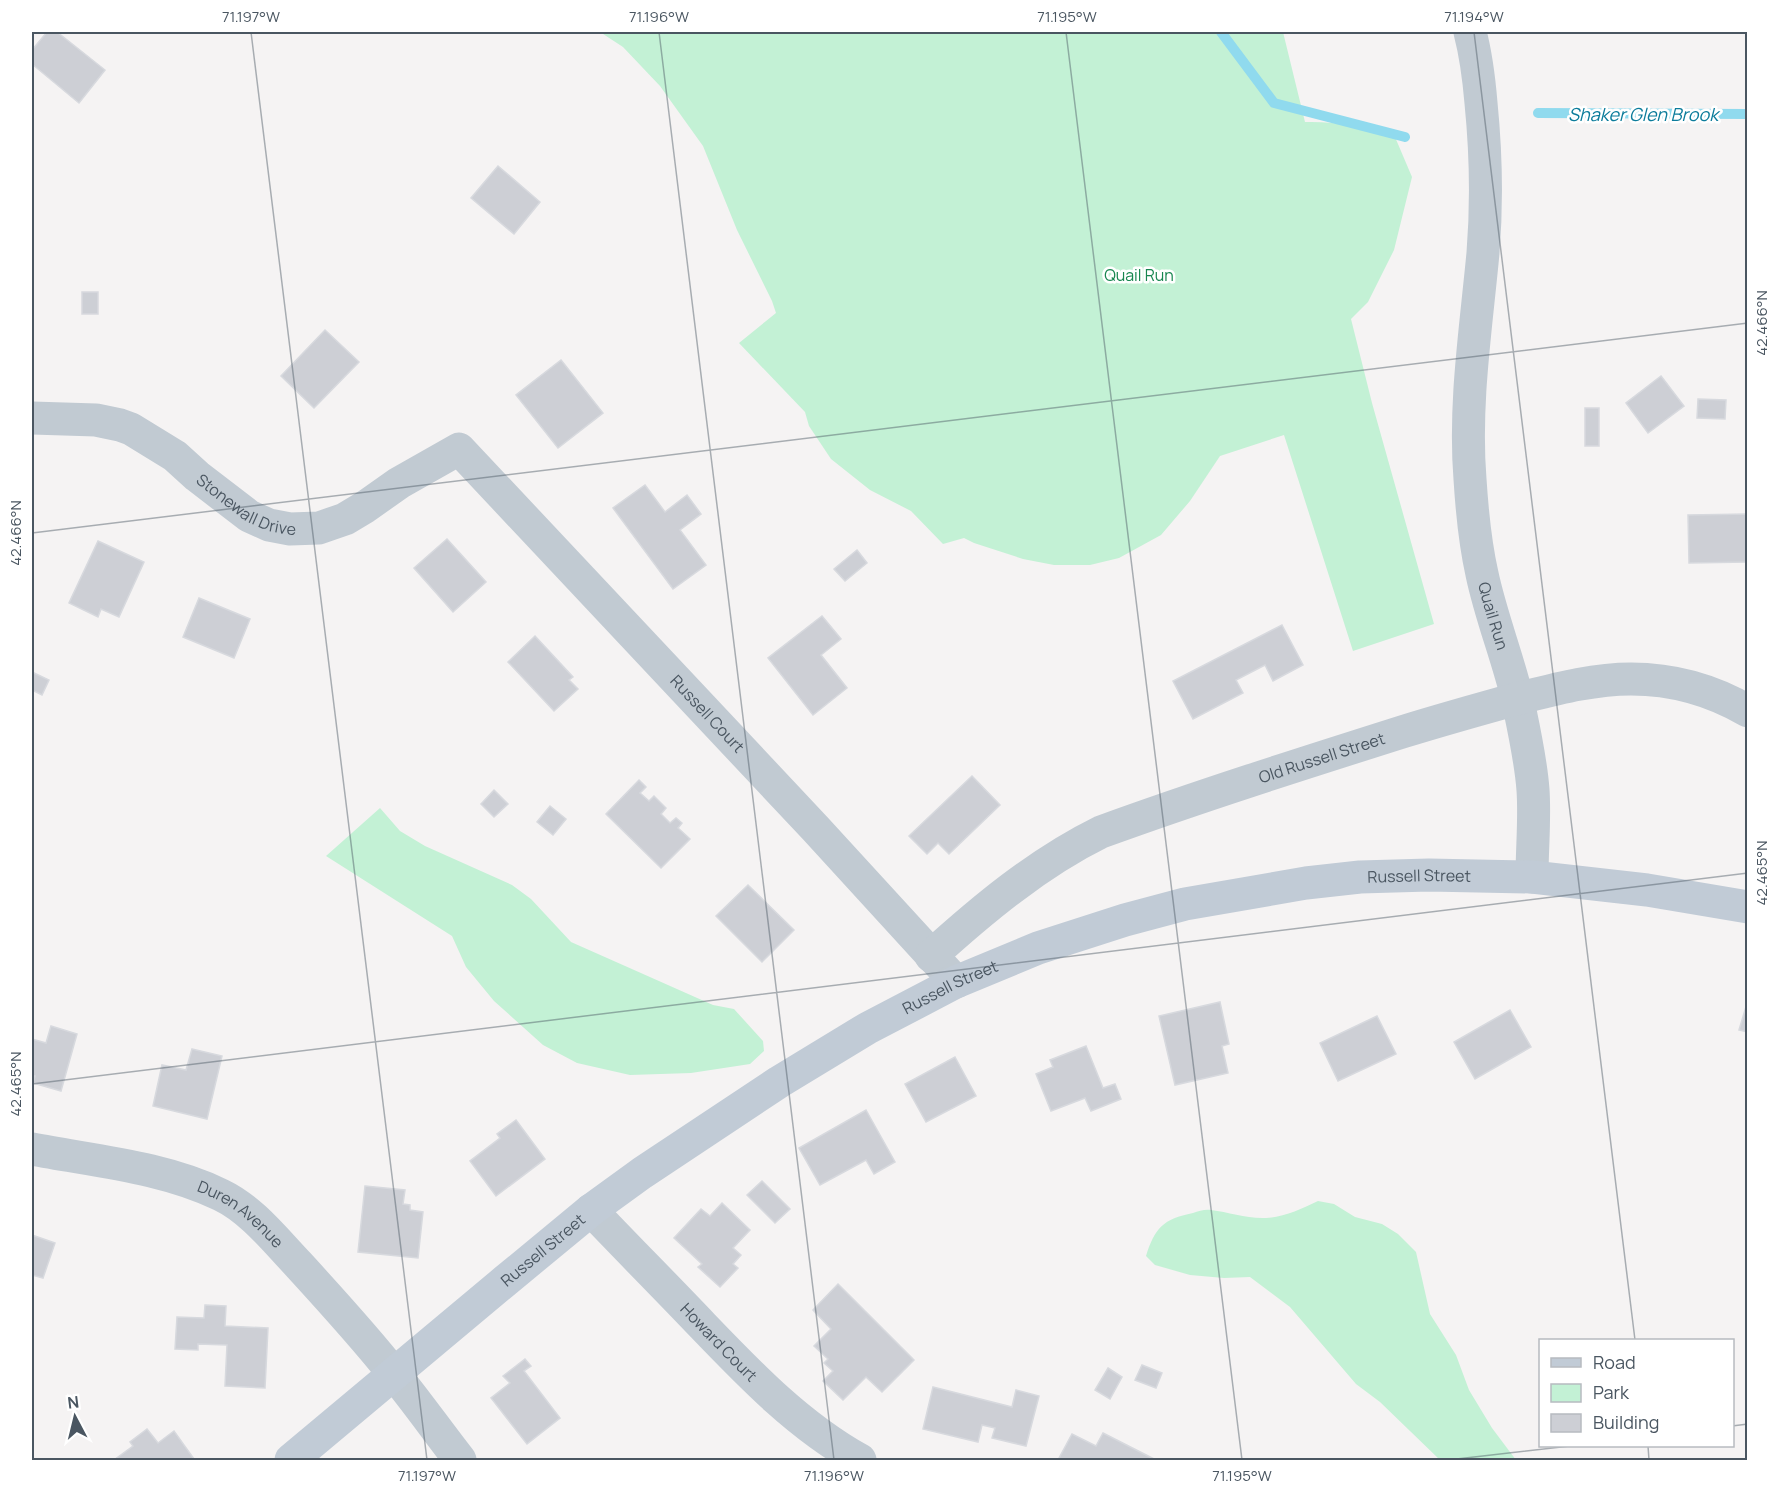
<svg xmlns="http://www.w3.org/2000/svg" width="1779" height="1492" viewBox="0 0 1779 1492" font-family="Manrope,sans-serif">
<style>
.green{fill:#c3f1d5}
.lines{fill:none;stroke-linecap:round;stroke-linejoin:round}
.stream{stroke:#90daee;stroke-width:10}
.building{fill:#cdcfd5;stroke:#d7d9de;stroke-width:1.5}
.street{stroke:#c1cad2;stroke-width:33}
.secondary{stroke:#c1cbd6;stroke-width:33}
.ticks{fill:none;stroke:#4a5661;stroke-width:1.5;stroke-opacity:0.45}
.labels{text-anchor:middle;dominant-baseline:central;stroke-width:5;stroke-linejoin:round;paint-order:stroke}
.park-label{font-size:16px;fill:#17864f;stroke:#fff}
.street-label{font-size:16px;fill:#4a5661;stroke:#fff}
.water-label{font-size:18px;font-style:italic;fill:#0c7c9b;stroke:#fff}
.neatline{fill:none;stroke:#4a5661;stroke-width:2}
.ticks-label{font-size:15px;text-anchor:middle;fill:#4a5661}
</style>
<rect width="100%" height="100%" fill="#f5f3f3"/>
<g class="green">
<path d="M 600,32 L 1283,32 L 1305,122 C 1334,121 1367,127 1395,137 L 1412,177 L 1394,250 L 1368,302 L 1351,319 L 1372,403 L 1434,624 L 1353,651 L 1284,435 L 1220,456 L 1190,501 L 1161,535 L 1119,558 L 1090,565 L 1054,565 L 1023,559 L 974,543 L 964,538 L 943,544 L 911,511 L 870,490 L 831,459 L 809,426 L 805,412 L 739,343 L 776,313 L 772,301 L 737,230 L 703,146 L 660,86 L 623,47 Z"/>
<path d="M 380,808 L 400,831 L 425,846 L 512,885 L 531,899 L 571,942 L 713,1005 L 734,1009 L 763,1041 L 764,1051 L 750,1064 L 691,1073 L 630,1075 L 577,1063 L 543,1045 L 494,1001 L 466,967 L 452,936 L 326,856 Z"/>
<path d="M 1318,1201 L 1334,1204 L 1355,1217 L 1382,1224 L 1398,1234 L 1416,1252 L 1430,1314 L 1456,1355 L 1469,1390 L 1492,1428 L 1516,1460 L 1440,1460 L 1380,1402 L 1356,1384 L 1290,1307 L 1250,1277 L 1224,1278 L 1190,1275 L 1155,1265 L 1146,1256 C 1155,1228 1163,1219 1193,1213 C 1199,1211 1205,1209 1211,1210 C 1229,1212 1247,1219 1266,1218 C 1285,1217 1301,1209 1318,1201 Z"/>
</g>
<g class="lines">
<g class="stream">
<path d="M 1221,32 L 1274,103 L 1405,137"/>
<path d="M 1538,113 L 1748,114"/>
</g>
</g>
<g class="building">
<path d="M 47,32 L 57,32 L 105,70 L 79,103 L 32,64 L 32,50 Z"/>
<path d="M 498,166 L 540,202 L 514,234 L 471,198 Z"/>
<rect x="82" y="292" width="16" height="22"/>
<path d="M 325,330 L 359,362 L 314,408 L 281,376 Z"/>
<path d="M 561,360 L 603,413 L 558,448 L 516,395 Z"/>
<path d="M 1661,376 L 1684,406 L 1648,433 L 1626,403 Z"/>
<path d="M 1698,399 L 1726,400 L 1725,419 L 1697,418 Z"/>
<rect x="1585" y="408" width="14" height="38"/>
<path d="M 645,485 L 665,512 L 687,495 L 701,514 L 680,530 L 706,565 L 673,589 L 613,508 Z"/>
<path d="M 1748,514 L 1748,562 L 1689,563 L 1688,515 Z"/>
<path d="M 447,539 L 486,582 L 453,612 L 414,568 Z"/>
<path d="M 98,541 L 144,562 L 119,617 L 101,609 L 98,617 L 69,603 Z"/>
<path d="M 857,550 L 867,563 L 845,581 L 834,569 Z"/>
<path d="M 199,598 L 250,619 L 234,658 L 183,637 Z"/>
<path d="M 822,616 L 841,639 L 821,655 L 847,688 L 813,715 L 768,658 Z"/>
<path d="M 1282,625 L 1303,665 L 1273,681 L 1265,665 L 1236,680 L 1243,693 L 1193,719 L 1173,681 Z"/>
<path d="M 535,636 L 573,677 L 569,680 L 578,689 L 554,711 L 508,662 Z"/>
<path d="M 32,672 L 49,680 L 42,695 L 32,690 Z"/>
<path d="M 972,776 L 1000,805 L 949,854 L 938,843 L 927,854 L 909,836 Z"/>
<path d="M 639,780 L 646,787 L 640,793 L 649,801 L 654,796 L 666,808 L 661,814 L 670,823 L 676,818 L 682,823 L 678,828 L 690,839 L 661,868 L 606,814 Z"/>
<path d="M 494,790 L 508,804 L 494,817 L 481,804 Z"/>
<path d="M 550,806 L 566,819 L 553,835 L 537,822 Z"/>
<path d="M 748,885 L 794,930 L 762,962 L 716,916 Z"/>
<path d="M 1748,1000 L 1748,1032 L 1739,1030 Z"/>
<path d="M 1220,1002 L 1229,1044 L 1222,1046 L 1228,1073 L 1175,1085 L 1159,1016 Z"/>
<path d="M 1510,1010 L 1531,1047 L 1475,1079 L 1454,1042 Z"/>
<path d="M 1377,1016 L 1396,1054 L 1338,1081 L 1320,1043 Z"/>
<path d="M 51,1026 L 77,1034 L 61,1091 L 33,1083 L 35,1076 L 32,1075 L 32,1039 L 46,1043 Z"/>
<path d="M 1086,1046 L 1103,1088 L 1115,1084 L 1121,1099 L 1091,1111 L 1085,1098 L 1051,1111 L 1036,1074 L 1053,1067 L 1050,1060 Z"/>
<path d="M 192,1049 L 222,1056 L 207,1119 L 153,1106 L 162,1065 L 186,1070 Z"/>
<path d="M 955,1057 L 976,1096 L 926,1122 L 905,1084 Z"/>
<path d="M 866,1110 L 895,1162 L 874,1174 L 866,1160 L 820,1185 L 799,1148 Z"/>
<path d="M 516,1120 L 545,1159 L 496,1196 L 470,1161 L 500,1138 L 497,1134 Z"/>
<path d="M 762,1181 L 790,1209 L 775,1223 L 747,1195 Z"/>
<path d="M 365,1186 L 405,1190 L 403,1204 L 410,1205 L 410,1210 L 423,1212 L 418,1258 L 358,1252 Z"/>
<path d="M 722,1203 L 750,1230 L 733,1248 L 741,1255 L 733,1264 L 738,1268 L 720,1287 L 698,1267 L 702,1264 L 674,1238 L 701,1209 L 710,1216 Z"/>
<path d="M 32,1235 L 55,1243 L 43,1278 L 32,1275 Z"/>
<path d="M 838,1284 L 914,1360 L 882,1392 L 866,1377 L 843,1400 L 823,1381 L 833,1371 L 824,1363 L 828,1359 L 814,1346 L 831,1329 L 813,1310 Z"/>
<path d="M 205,1305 L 226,1306 L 225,1326 L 268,1328 L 265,1388 L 225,1386 L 227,1345 L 198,1344 L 198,1350 L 175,1349 L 177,1317 L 204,1318 Z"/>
<path d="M 525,1359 L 531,1366 L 524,1371 L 560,1418 L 527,1444 L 491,1398 L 510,1383 L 503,1376 Z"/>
<path d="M 1142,1365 L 1162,1373 L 1156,1388 L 1135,1380 Z"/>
<path d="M 1108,1368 L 1122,1377 L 1110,1399 L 1095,1390 Z"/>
<path d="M 933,1387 L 1012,1407 L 1016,1390 L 1039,1396 L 1026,1446 L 992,1438 L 995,1428 L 982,1425 L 978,1442 L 923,1429 Z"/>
<path d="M 147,1429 L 158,1443 L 174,1431 L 194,1459 L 192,1460 L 114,1460 L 133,1446 L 130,1442 Z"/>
<path d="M 1103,1433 L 1156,1460 L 1058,1460 L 1072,1434 L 1096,1446 Z"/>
</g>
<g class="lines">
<g class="street">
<path id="s1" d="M 1470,32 C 1476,55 1479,79 1481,103 C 1486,153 1487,203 1483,253 C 1476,328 1464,404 1470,479 C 1472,511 1475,543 1482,574 C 1491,617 1508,658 1518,701 C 1524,730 1531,761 1533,790 C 1535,819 1532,848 1532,877"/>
<path id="s2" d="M 32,418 L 96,420 L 120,425 L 131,429 L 175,456 L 197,476 L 249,516 L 269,525 L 290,529 L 319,528 L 345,519 L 365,507 L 399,483 L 459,449 L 815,828 L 956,982"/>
<path id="s3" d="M 931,956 C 983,909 1038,863 1101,832 C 1200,796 1301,764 1402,732 C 1441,720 1480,709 1520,698 C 1556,689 1593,679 1631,679 C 1673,679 1712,690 1748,711"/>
<path id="s4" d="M 32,1149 C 94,1161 164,1167 221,1195 C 252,1210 275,1240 298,1264 C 331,1300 364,1336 394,1374 C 417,1402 438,1432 460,1460"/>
<path id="s5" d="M 591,1210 C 628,1249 666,1287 703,1326 C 751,1376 799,1426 860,1460"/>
</g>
<path class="secondary" id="s6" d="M 291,1460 L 505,1281 L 591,1210 L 642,1173 L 779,1082 L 868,1028 L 956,982 L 1038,948 L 1125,920 L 1185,904 L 1306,883 L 1360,877 L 1429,875 L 1532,877 L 1647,890 L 1748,907"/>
</g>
<path class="ticks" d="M 251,32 L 427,1460M 659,32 L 834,1460M 1066,32 L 1242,1460M 1474,32 L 1635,1340M 32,533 L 1748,323M 32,1084 L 1748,873M 1732,1426 L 1748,1424M 1648,1446 L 1649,1460M 1448,1460 L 1570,1446"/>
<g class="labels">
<g class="park-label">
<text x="1139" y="275">Quail Run</text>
</g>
<g class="street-label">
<text stroke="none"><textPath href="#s2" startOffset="240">Stonewall Drive</textPath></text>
<text stroke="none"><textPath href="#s1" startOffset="588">Quail Run</textPath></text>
<text stroke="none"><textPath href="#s2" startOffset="844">Russell Court</textPath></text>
<text stroke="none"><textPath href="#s3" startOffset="444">Old Russell Street</textPath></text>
<text stroke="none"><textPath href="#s6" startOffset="1300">Russell Street</textPath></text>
<text stroke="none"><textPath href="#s6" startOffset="814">Russell Street</textPath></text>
<text stroke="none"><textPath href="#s4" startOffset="222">Duren Avenue</textPath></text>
<text stroke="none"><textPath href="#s6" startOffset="328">Russell Street</textPath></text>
<text stroke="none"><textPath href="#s5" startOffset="184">Howard Court</textPath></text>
</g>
<g class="water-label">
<text x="1643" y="114">Shaker Glen Brook</text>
</g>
</g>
<rect width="1779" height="1492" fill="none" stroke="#ffffff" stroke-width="66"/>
<rect x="1539" y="1339" width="195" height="108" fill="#ffffff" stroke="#b7bbc0" stroke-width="1.5"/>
<rect x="1551" y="1358" width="30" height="9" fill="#c1cbd6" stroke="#b7bbc0" stroke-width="1.5"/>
<text x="1593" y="1369" font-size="18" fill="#4a5661">Road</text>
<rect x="1551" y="1384" width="30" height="18" fill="#c3f1d5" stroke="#b7bbc0" stroke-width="1.5"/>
<text x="1593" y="1399" font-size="18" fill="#4a5661">Park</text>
<rect x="1551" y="1414" width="30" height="18" fill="#cdcfd5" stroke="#b7bbc0" stroke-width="1.5"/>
<text x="1593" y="1429" font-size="18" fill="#4a5661">Building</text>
<g transform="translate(75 1417) rotate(353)" stroke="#ffffff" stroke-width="4.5" paint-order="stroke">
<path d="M0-4.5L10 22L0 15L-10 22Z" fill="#4a5661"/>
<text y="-9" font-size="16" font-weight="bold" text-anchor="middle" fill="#4a5661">N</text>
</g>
<rect x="33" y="33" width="1713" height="1426" class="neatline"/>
<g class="ticks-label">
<text x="251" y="22">71.197°W</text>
<text x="659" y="22">71.196°W</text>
<text x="1067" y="22">71.195°W</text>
<text x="1474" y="22">71.194°W</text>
<text transform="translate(1762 323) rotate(-90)" y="5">42.466°N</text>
<text transform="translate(16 533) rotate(-90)" y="5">42.466°N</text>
<text transform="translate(1762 873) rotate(-90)" y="5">42.465°N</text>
<text transform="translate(16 1084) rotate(-90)" y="5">42.465°N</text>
<text x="427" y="1481">71.197°W</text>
<text x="834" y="1481">71.196°W</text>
<text x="1242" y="1481">71.195°W</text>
</g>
</svg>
